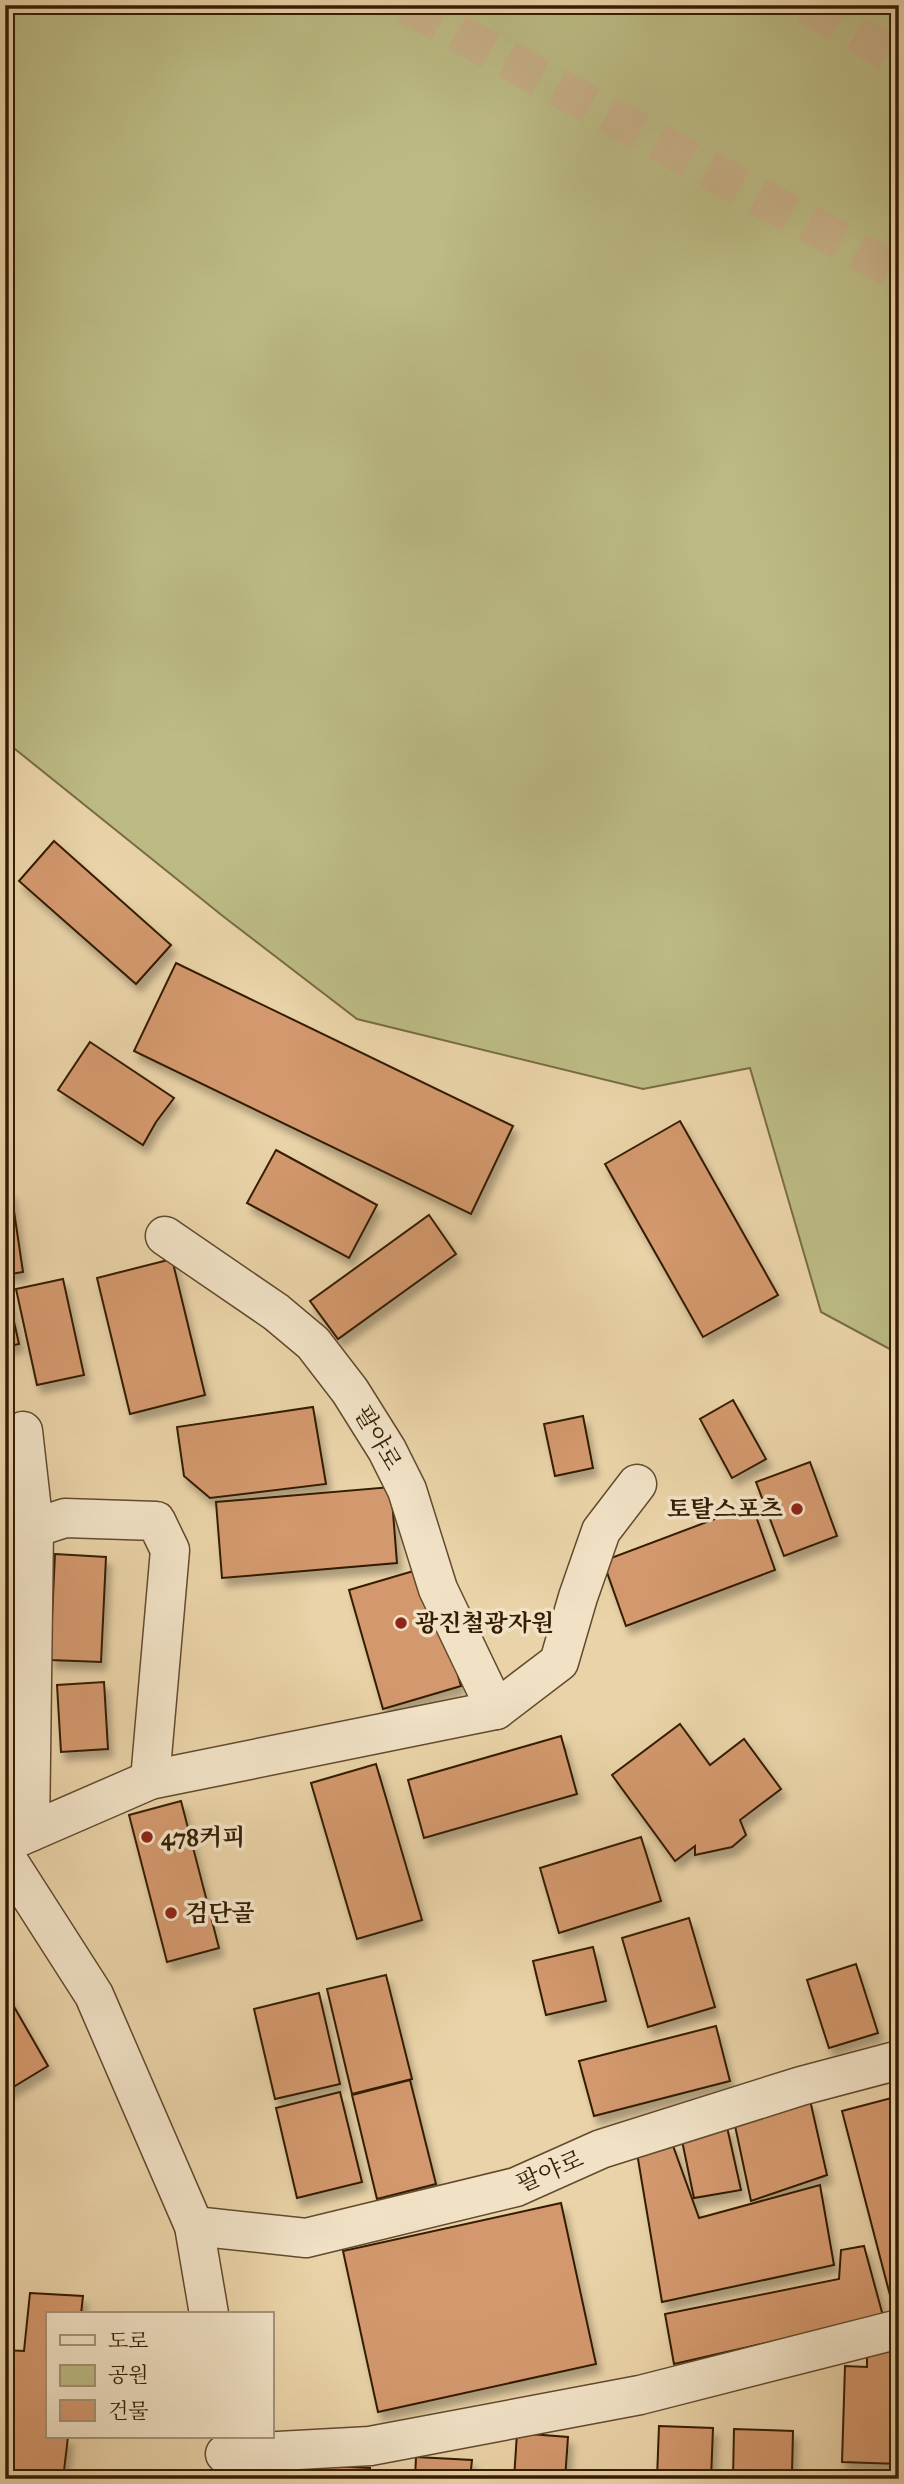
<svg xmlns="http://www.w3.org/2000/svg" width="904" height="2484" viewBox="0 0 904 2484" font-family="'IM FELL Great Primer','Noto Serif KR',serif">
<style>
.green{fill:#bcbb84;stroke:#786c44;stroke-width:2}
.building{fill:#d3986d;stroke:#351d04;stroke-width:2;filter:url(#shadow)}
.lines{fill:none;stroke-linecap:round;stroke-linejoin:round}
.highway-tunnel{stroke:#c6af87;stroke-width:38;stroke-dasharray:38 19;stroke-linecap:butt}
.minor-casing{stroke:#624a2d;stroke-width:41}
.minor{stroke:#f1e2c6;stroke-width:38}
.poi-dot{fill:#8f2418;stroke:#f1e2c6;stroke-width:2.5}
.labels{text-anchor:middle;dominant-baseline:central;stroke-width:7;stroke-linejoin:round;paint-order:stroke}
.street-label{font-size:24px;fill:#351d04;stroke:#f1e2c6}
.poi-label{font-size:24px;font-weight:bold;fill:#351d04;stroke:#f1e2c6;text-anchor:start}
</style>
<defs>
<filter id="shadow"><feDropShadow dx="4.5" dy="8" stdDeviation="3.5" flood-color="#0004"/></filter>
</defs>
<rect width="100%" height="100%" fill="#ead3a8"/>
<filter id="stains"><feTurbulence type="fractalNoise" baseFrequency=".00286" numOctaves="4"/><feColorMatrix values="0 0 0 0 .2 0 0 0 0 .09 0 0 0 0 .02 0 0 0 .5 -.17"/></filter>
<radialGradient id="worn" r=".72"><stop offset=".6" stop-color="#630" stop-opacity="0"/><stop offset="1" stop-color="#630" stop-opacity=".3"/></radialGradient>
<path class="green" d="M 5,5 L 899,5 L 899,1354 L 821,1312 L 750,1068 L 643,1089 L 357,1019 L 224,917 L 5,741 Z"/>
<g class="building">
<path d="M 54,841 L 171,945 L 136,984 L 19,881 Z"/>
<path d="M 176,963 L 513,1126 L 471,1214 L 134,1051 Z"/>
<path d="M 90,1042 L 174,1098 L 156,1122 L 143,1145 L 58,1090 Z"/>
<path d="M 680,1121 L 778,1295 L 703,1337 L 605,1164 Z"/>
<path d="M 276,1150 L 377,1205 L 349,1258 L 247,1203 Z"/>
<path d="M 11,1191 L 23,1272 L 5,1275 L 5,1192 Z"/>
<path d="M 429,1215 L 456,1254 L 338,1339 L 310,1301 Z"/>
<path d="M 172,1259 L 205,1395 L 130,1414 L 97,1278 Z"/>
<path d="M 63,1279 L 84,1375 L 37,1385 L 16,1289 Z"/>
<path d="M 8,1295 L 19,1344 L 5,1347 L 5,1296 Z"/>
<path d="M 733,1400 L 766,1459 L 732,1478 L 700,1419 Z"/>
<path d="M 313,1407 L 326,1484 L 210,1498 L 184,1476 L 177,1427 Z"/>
<path d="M 583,1416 L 593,1468 L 555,1476 L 544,1424 Z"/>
<path d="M 810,1462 L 837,1536 L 784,1556 L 756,1482 Z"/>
<path d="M 391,1487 L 397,1563 L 222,1578 L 216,1502 Z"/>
<path d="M 752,1505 L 775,1570 L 626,1626 L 603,1561 Z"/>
<path d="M 55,1554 L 106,1557 L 101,1662 L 50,1660 Z"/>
<path d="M 427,1567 L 461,1686 L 383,1709 L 349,1590 Z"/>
<path d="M 104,1682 L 108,1749 L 61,1752 L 57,1685 Z"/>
<path d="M 680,1724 L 710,1765 L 744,1739 L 781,1789 L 740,1820 L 746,1835 L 732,1847 L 695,1855 L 695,1846 L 675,1861 L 612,1775 Z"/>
<path d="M 561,1736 L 577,1794 L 424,1838 L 408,1780 Z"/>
<path d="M 376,1764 L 422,1920 L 357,1939 L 311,1783 Z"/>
<path d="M 181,1801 L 219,1948 L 167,1962 L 129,1815 Z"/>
<path d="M 641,1837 L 661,1901 L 559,1933 L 540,1868 Z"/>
<path d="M 689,1918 L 715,2007 L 648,2027 L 622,1938 Z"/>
<path d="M 593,1947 L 606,2001 L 546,2015 L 533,1961 Z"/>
<path d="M 856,1964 L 878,2033 L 829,2048 L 807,1980 Z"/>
<path d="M 386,1975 L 412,2079 L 352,2094 L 327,1989 Z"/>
<path d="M 5,1991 L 48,2066 L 5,2092 Z"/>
<path d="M 319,1993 L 340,2084 L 275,2099 L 254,2009 Z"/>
<path d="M 716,2026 L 730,2081 L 594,2116 L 579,2061 Z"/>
<path d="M 410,2080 L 436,2184 L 377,2199 L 352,2095 Z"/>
<path d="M 340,2092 L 362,2182 L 297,2198 L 276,2108 Z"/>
<path d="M 899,2096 L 899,2302 L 892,2303 L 842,2111 Z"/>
<path d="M 810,2100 L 827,2175 L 751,2201 L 734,2121 Z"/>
<path d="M 727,2127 L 741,2190 L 694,2198 L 681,2136 Z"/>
<path d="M 672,2143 L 699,2218 L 820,2185 L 834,2265 L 662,2302 L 637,2153 Z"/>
<path d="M 561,2203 L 596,2364 L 378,2412 L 343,2251 Z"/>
<path d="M 864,2246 L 883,2316 L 674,2364 L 665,2314 L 839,2279 L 841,2250 Z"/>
<path d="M 30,2293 L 83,2296 L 81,2314 L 47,2314 L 47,2437 L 68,2437 L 63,2479 L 5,2479 L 5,2350 L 24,2351 Z"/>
<path d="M 867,2350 L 899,2351 L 899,2464 L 842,2462 L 845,2366 L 867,2367 Z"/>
<path d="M 659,2426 L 713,2428 L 711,2479 L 657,2479 Z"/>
<path d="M 734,2429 L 793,2431 L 792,2472 L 857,2476 L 857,2479 L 733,2479 Z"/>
<path d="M 517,2433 L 568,2437 L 565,2479 L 514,2479 Z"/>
<path d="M 416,2457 L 472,2460 L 470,2479 L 415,2479 Z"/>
<path d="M 310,2465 L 370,2468 L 370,2479 L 310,2479 Z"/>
</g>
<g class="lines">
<g class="highway-tunnel">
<path d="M 407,5 L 899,273"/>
<path d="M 806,5 L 899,58"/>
</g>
<defs>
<g id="minor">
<path d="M 165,1236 L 276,1312 L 313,1343 L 350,1391 L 387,1450 L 407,1490 L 438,1589 L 496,1710"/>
<path d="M 23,1431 L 34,1528"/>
<path d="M 30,1832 L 34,1528 L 65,1518 L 156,1521 L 170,1550 L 150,1780"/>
<path d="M 5,1843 L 150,1780 L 496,1710 L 559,1662 L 578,1597 L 601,1531 L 637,1484"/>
<path d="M 5,1856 L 94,1995 L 194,2226 L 209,2314"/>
<path d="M 194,2226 L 306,2238 L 516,2187 L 601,2149 L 801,2086 L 899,2060"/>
<path d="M 225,2454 L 370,2446 L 640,2395 L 899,2329"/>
</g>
</defs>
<use href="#minor" class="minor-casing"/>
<use href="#minor" class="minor"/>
</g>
<g class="poi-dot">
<circle cx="797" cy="1509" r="7"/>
<circle cx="401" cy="1623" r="7"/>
<circle cx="147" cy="1837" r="7"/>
<circle cx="171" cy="1913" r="7"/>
</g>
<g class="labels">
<g class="street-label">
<text transform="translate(378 1438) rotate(60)">팔야로</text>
<text transform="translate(550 2171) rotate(-23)">팔야로</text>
</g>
<g class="poi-label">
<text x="783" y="1509" text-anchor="end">토탈스포츠</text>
<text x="415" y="1623">광진철광자원</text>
<text x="161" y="1837">478커피</text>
<text x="185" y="1913">검단골</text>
</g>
</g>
<rect width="904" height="2484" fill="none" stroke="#ead3a8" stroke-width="28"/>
<rect x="7" y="7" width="890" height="2470" fill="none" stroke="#351d04" stroke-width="3.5"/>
<rect x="14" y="14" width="876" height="2456" fill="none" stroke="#351d04" stroke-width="2"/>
<rect x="46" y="2312" width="228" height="126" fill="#f1e2c6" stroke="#a69378" stroke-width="2"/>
<rect x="60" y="2335" width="35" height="10" fill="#f1e2c6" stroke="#a69378" stroke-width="2"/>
<text x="108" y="2348" font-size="21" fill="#351d04">도로</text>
<rect x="60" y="2365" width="35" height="21" fill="#bcbb84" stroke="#a69378" stroke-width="2"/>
<text x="108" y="2382" font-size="21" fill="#351d04">공원</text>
<rect x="60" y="2400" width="35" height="21" fill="#d3986d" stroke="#a69378" stroke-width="2"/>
<text x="108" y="2418" font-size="21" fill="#351d04">건물</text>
<rect width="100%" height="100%" filter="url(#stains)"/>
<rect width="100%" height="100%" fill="url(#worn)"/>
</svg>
